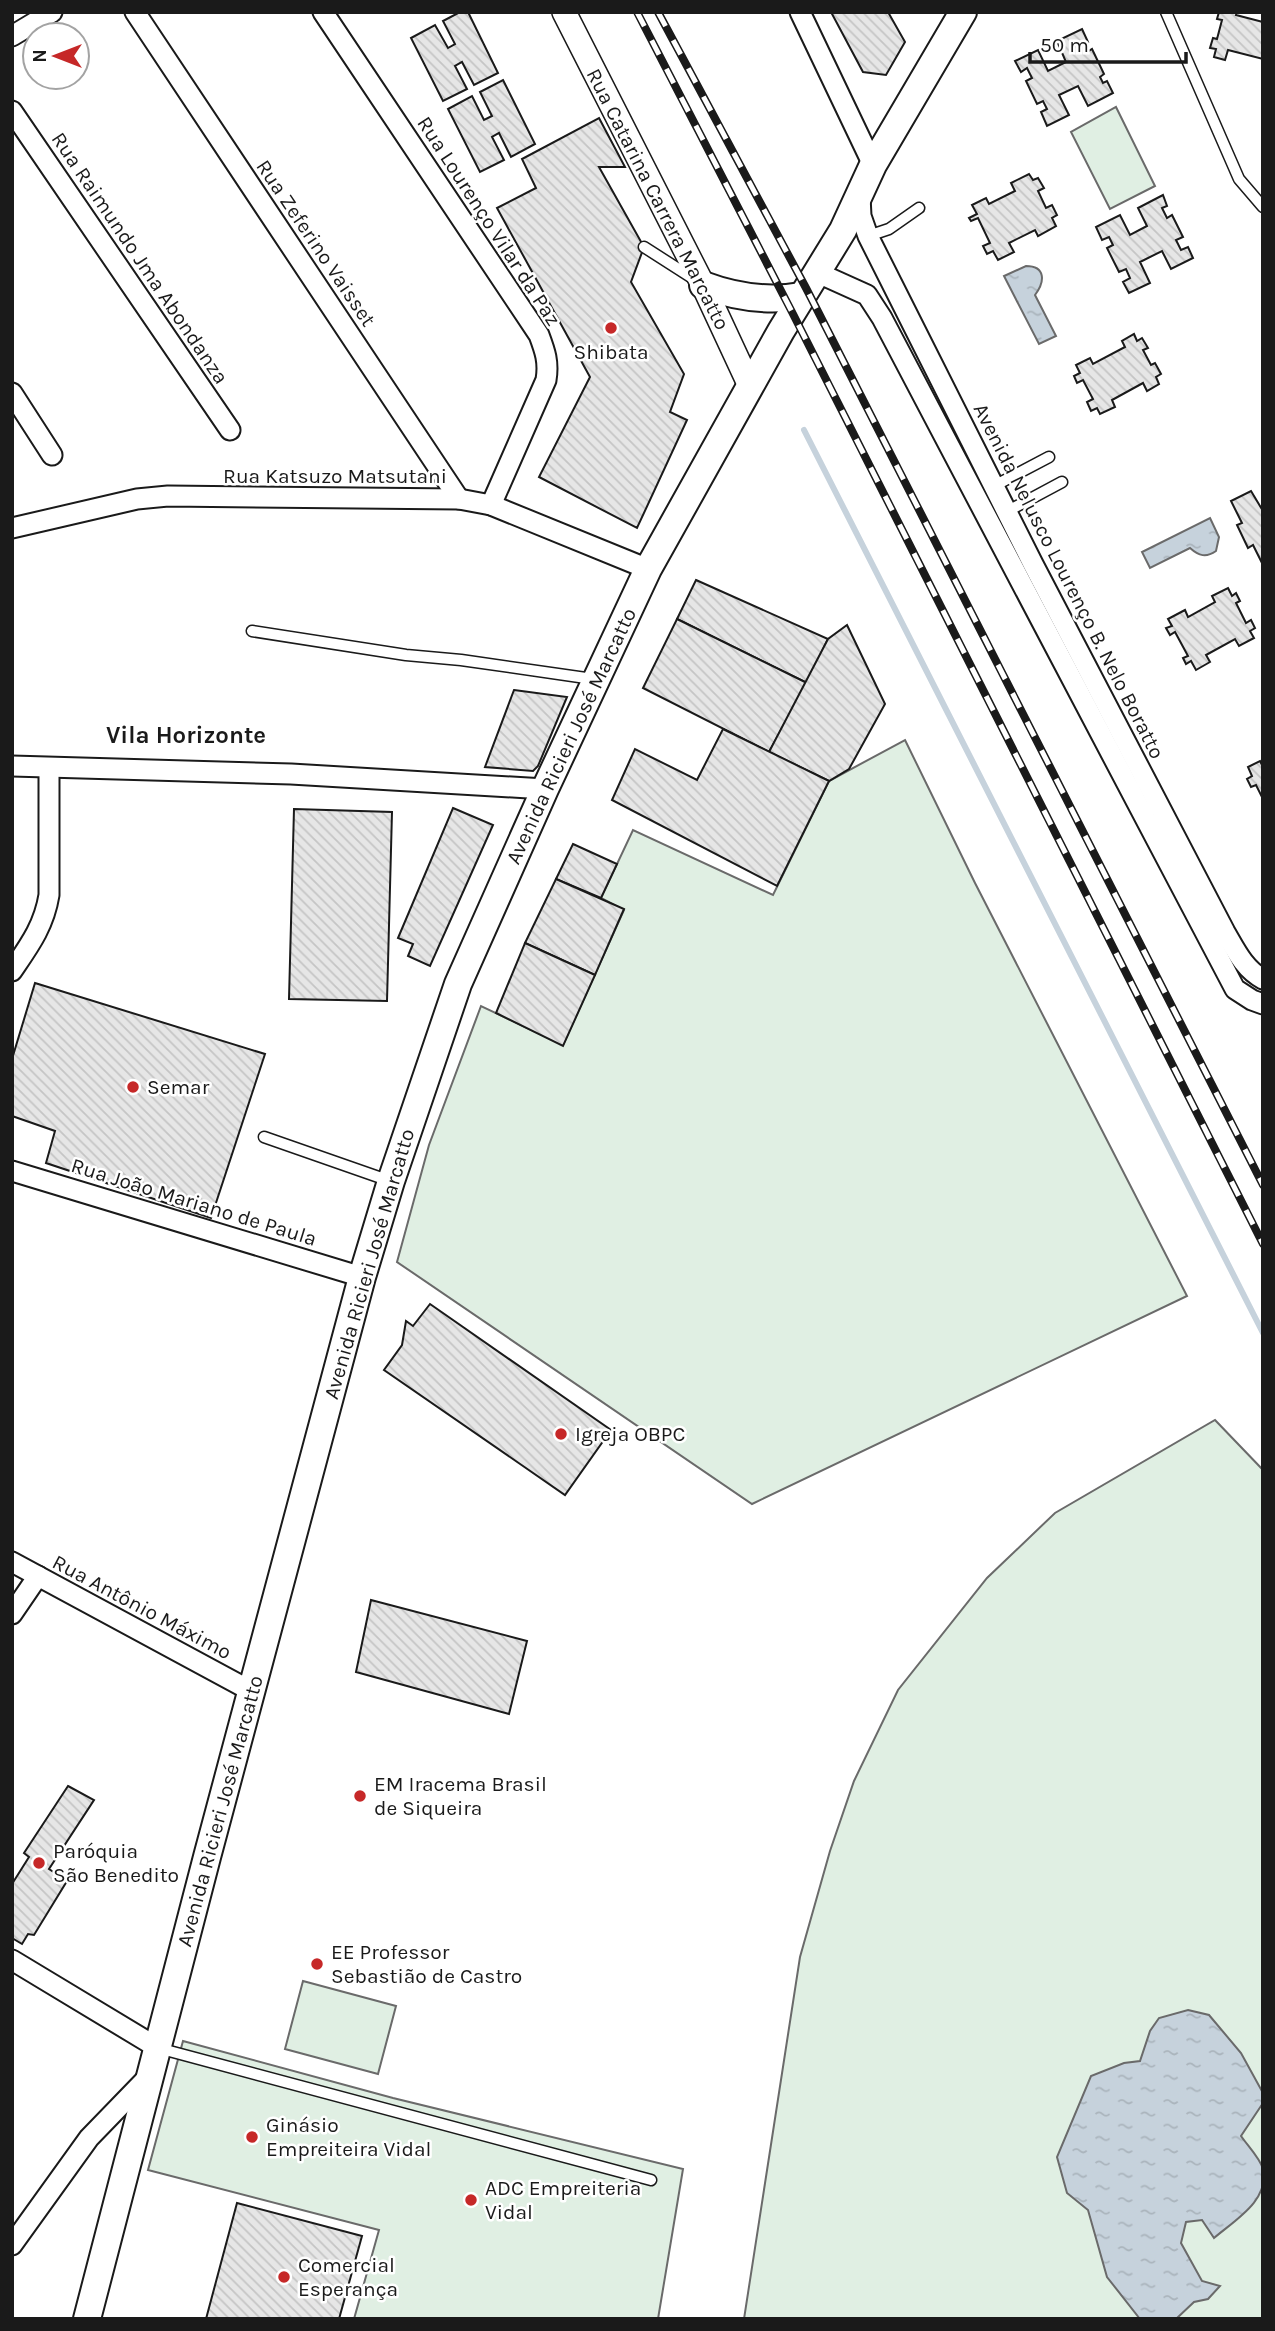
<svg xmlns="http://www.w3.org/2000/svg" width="1275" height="2331" viewBox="0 0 1275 2331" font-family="Karla,sans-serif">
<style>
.grass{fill:#e0efe3;stroke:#6a6a6a;stroke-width:2}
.water{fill:url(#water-ripples);stroke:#6a6a6a;stroke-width:2}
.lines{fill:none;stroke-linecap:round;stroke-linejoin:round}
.stream{stroke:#c6d2dc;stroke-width:6}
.building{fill:url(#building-back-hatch);stroke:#1a1a1a;stroke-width:2}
.service-casing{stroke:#1a1a1a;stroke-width:13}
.minor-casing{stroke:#1a1a1a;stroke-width:23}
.tertiary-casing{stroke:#1a1a1a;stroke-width:26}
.secondary-casing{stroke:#1a1a1a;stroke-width:30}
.service{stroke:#fff;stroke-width:10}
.minor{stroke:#fff;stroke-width:19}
.tertiary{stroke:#fff;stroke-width:23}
.secondary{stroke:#fff;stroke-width:26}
.rail-casing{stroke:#1a1a1a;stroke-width:8}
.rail{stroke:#fff;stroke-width:5;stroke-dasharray:16;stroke-linecap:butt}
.poi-dot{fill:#c62828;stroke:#fff;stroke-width:2.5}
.labels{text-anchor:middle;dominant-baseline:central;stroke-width:5;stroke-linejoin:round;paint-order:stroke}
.street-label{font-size:21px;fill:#1a1a1a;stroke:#fff}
.poi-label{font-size:21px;fill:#1a1a1a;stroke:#fff;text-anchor:start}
.quarter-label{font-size:24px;font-weight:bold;fill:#1a1a1a;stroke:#fff}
</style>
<defs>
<pattern id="water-ripples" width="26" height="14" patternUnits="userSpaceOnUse" patternTransform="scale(1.75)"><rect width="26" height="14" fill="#c6d2dc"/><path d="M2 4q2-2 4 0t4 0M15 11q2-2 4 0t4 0" fill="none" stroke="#aab4bc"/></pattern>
<pattern id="building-back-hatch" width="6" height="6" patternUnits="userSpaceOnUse" patternTransform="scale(1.75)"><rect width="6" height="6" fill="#e6e6e6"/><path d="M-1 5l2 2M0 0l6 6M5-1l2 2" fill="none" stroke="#c5c5c5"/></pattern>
</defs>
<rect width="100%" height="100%" fill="#fff"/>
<g class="grass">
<path d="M 1116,107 L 1155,186 L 1110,209 L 1071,132 Z"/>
<path d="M 905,740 L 975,883 L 1187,1296 L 752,1504 L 397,1262 L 429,1145 L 481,1006 L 563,1045 L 624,910 L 601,898 L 633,830 L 773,895 L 829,781 Z"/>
<path d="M 1215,1420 L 1263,1470 L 1263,2319 L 744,2319 L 800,1957 L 830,1851 L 854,1781 L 898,1690 L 987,1578 L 1055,1513 Z"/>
<path d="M 303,1981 L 396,2006 L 378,2074 L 285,2049 Z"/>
<path d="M 183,2041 L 393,2098 L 683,2169 L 658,2319 L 354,2319 L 379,2230 L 148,2170 Z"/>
</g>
<g class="water">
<path d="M 1026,266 C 1046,266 1045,282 1035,295 L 1056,336 L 1039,344 L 1004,276 Z"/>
<path d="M 1210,518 L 1219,537 L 1216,551 C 1206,558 1199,556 1190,548 L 1150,568 L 1142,552 Z"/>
<path d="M 1188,2010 L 1209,2015 L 1241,2053 L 1263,2093 L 1263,2103 L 1241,2136 C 1247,2145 1260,2158 1263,2169 C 1270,2200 1235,2220 1214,2238 L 1202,2220 L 1186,2222 L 1181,2243 L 1202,2281 L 1220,2286 L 1208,2299 L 1194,2302 L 1176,2319 L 1140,2319 L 1107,2277 L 1088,2210 L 1067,2193 L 1057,2157 L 1091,2076 L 1124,2063 L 1140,2061 L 1150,2031 L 1159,2018 Z"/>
</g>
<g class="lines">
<path class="stream" d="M 804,430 L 1263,1333"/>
</g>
<g class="building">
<path d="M 460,12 L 468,12 L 498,73 L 474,85 L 462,62 L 455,66 L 467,89 L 443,101 L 411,38 L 435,25 L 448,48 L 455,44 L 443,21 Z"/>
<path d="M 831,12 L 888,12 L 905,42 L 886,75 L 863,72 Z"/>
<path d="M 1219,12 L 1237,12 L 1236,15 L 1263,22 L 1263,59 L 1228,50 L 1225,60 L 1214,57 L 1216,49 L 1210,48 L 1213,38 L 1217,39 L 1222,20 L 1217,19 Z"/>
<path d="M 1082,29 L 1088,42 L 1084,44 L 1087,52 L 1092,49 L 1104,74 L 1100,77 L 1103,83 L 1107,81 L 1113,93 L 1088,106 L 1078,86 L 1059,95 L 1069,115 L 1047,126 L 1041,112 L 1047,109 L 1043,101 L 1037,104 L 1026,81 L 1032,78 L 1027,68 L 1021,72 L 1015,61 L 1038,50 L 1048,71 L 1066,62 L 1057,41 Z"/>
<path d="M 503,80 L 535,144 L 511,157 L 499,133 L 492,137 L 504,160 L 480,172 L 448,109 L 472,96 L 484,120 L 492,116 L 480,92 Z"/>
<path d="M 599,118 L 625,167 L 599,167 L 644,247 L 631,282 L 684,374 L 670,412 L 687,420 L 637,528 L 539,477 L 590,377 L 497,208 L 536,188 L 522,159 Z"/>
<path d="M 1029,174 L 1033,180 L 1038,178 L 1044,188 L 1038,191 L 1046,208 L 1052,205 L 1057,215 L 1052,218 L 1056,226 L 1038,236 L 1035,230 L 1009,243 L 1014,252 L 998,260 L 993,251 L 987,254 L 983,246 L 990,243 L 978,218 L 971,221 L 969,218 L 977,214 L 972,205 L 986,198 L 989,204 L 1015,191 L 1011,183 Z"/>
<path d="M 1163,195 L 1167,206 L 1162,208 L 1167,218 L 1172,215 L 1183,237 L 1176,240 L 1181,250 L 1188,247 L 1193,258 L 1171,269 L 1162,251 L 1140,262 L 1150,283 L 1129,293 L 1123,282 L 1130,278 L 1126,269 L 1119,272 L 1107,248 L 1113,245 L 1109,237 L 1102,240 L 1096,227 L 1120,215 L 1130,235 L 1147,226 L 1138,208 Z"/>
<path d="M 1134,334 L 1137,341 L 1142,338 L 1148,348 L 1143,350 L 1151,365 L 1155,363 L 1161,374 L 1156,377 L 1159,384 L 1147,391 L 1143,383 L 1112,400 L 1115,407 L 1100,414 L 1097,408 L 1091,411 L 1087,402 L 1093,399 L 1083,380 L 1077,383 L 1074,376 L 1080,373 L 1076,365 L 1090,358 L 1093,364 L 1125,347 L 1122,341 Z"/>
<path d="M 1251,491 L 1263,511 L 1263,565 L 1253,545 L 1248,548 L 1237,525 L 1242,523 L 1231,501 Z"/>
<path d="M 696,580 L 828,639 L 807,683 L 677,619 Z"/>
<path d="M 1228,588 L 1232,596 L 1236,593 L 1240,601 L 1236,603 L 1246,623 L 1251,620 L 1255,628 L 1250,631 L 1254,638 L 1239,646 L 1235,639 L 1206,655 L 1210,662 L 1196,670 L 1191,661 L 1186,664 L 1183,658 L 1188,656 L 1175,632 L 1170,635 L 1166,628 L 1172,626 L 1168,619 L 1185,610 L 1188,617 L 1215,602 L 1212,596 Z"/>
<path d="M 677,619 L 807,683 L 769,752 L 643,688 Z"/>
<path d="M 847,625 L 885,704 L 849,769 L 829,781 L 769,752 L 828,639 Z"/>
<path d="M 514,690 L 567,697 L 538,766 L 533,771 L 485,767 Z"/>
<path d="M 723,729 L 829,781 L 777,886 L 612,800 L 635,749 L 697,780 Z"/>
<path d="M 1260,761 L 1263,767 L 1263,799 L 1256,785 L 1251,787 L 1247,779 L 1252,776 L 1248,767 Z"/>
<path d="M 453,808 L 493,825 L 430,966 L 408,956 L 413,944 L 398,938 Z"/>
<path d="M 294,809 L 392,812 L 387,1001 L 289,999 Z"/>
<path d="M 573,844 L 617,864 L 601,898 L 556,879 Z"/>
<path d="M 556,879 L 624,909 L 595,975 L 525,943 Z"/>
<path d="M 525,943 L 595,975 L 563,1046 L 496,1013 Z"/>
<path d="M 35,983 L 265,1054 L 211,1218 L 46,1163 L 55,1131 L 12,1116 L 12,1059 Z"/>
<path d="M 430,1304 L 611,1430 L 565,1495 L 384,1370 L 402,1345 L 406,1321 L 413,1326 Z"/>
<path d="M 371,1600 L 527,1641 L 509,1714 L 356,1672 Z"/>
<path d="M 68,1786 L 94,1800 L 49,1869 L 67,1881 L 34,1935 L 28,1934 L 22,1944 L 12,1938 L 12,1884 L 29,1857 L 24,1853 Z"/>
<path d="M 237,2203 L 362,2236 L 339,2319 L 206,2319 Z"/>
</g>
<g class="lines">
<defs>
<g id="service">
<path d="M 1166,12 L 1239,179 L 1263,207"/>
<path d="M 868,236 L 889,229 L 919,208"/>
<path d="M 644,247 L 694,279"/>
<path d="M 994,486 L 1049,457"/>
<path d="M 1006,512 L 1062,482"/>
<path d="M 252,631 L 406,655 L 461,660 L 593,679"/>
<path d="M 264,1137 L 390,1181"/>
<path d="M 158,2048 L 651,2180"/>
</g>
<g id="minor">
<path d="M 135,12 L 459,499"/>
<path d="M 323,12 L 539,335 C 545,351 549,362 546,380 L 491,505"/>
<path d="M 800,12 L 873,165"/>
<path d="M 12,36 L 52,12"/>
<path d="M 12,111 L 230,430"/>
<path d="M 860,196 L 861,216 L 868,236 L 1033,564 L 1225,932 C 1235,949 1244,969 1263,979"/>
<path d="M 816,272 L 867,295 L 882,318 L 1235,989 L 1252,1000 L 1263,1004"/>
<path d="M 12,393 L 52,455"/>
<path d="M 12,528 L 137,499 L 168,496 L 459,499 L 491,505 L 648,569"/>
<path d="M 12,766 L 291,774 L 545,789"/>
<path d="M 12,971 C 29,946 44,926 49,895 L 49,768"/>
<path d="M 12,1171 L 362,1277"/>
<path d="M 12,1562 L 251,1691"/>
<path d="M 12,1614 L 38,1576"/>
<path d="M 12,1960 L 158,2048"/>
<path d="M 12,2245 L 89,2138 L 150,2075"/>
</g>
<path id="tertiary" d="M 564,12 L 703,285 L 750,386"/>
<g id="secondary">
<path d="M 703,285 C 735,297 767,302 801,296"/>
<path d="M 87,2319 L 207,1857 L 362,1277 L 391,1181 L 458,984 L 545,789 L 648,569 L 781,331 L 843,230 L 873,165 L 963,12"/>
</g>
</defs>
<use href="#service" class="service-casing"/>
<use href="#minor" class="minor-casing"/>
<use href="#tertiary" class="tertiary-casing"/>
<use href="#secondary" class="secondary-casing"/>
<use href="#service" class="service"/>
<use href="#minor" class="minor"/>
<use href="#tertiary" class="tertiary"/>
<use href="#secondary" class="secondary"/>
<defs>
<g id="rail">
<path d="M 637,12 L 792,312 L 1263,1244"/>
<path d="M 658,12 L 806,288 L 1263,1185"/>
</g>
</defs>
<use href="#rail" class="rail-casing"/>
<use href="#rail" class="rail"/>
</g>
<g class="poi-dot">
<circle cx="611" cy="328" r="7"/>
<circle cx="133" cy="1087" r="7"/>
<circle cx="561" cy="1434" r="7"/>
<circle cx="360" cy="1796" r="7"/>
<circle cx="39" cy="1863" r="7"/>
<circle cx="317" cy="1964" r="7"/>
<circle cx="252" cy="2137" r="7"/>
<circle cx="471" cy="2200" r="7"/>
<circle cx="284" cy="2277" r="7"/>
</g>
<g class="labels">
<g class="street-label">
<text transform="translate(658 199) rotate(63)">Rua Catarina Carrera Marcatto</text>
<text transform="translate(489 221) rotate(57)">Rua Lourenço Vilar da Paz</text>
<text transform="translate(316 243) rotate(56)">Rua Zeferino Vaisset</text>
<text transform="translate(140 258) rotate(56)">Rua Raimundo Jma Abondanza</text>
<text x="335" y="476">Rua Katsuzo Matsutani</text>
<text transform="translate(1069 581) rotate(63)">Avenida Nelusco Lourenço B. Nelo Boratto</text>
<text transform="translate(571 736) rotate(-65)">Avenida Ricieri José Marcatto</text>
<text transform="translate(194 1202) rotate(17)">Rua João Mariano de Paula</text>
<text transform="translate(369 1264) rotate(-74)">Avenida Ricieri José Marcatto</text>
<text transform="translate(142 1607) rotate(28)">Rua Antônio Máximo</text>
<text transform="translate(220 1811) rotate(-75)">Avenida Ricieri José Marcatto</text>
</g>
<g class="poi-label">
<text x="611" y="352" text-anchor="middle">Shibata</text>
<text x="147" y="1087">Semar</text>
<text x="575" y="1434">Igreja OBPC</text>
<text x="374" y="1784">EM Iracema Brasil<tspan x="374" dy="24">de Siqueira</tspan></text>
<text x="53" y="1851">Paróquia<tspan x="53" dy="24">São Benedito</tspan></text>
<text x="331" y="1952">EE Professor<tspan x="331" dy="24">Sebastião de Castro</tspan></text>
<text x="266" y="2125">Ginásio<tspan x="266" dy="24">Empreiteira Vidal</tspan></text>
<text x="485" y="2188">ADC Empreiteria<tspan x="485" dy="24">Vidal</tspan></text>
<text x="298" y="2265">Comercial<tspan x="298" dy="24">Esperança</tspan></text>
</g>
<g class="quarter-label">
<text x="186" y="735">Vila Horizonte</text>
</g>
</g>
<rect width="1275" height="2331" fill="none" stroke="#1a1a1a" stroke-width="28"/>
<g transform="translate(56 56) rotate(270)"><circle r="33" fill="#ffffff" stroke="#a3a3a3" stroke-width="2"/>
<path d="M0-5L12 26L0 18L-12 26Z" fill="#c62828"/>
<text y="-10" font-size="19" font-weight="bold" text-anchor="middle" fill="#1a1a1a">N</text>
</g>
<path d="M1030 52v10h156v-10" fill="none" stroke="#1a1a1a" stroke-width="3.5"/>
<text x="1040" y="52" font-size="21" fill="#1a1a1a" stroke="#ffffff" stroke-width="5" paint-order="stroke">50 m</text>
</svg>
